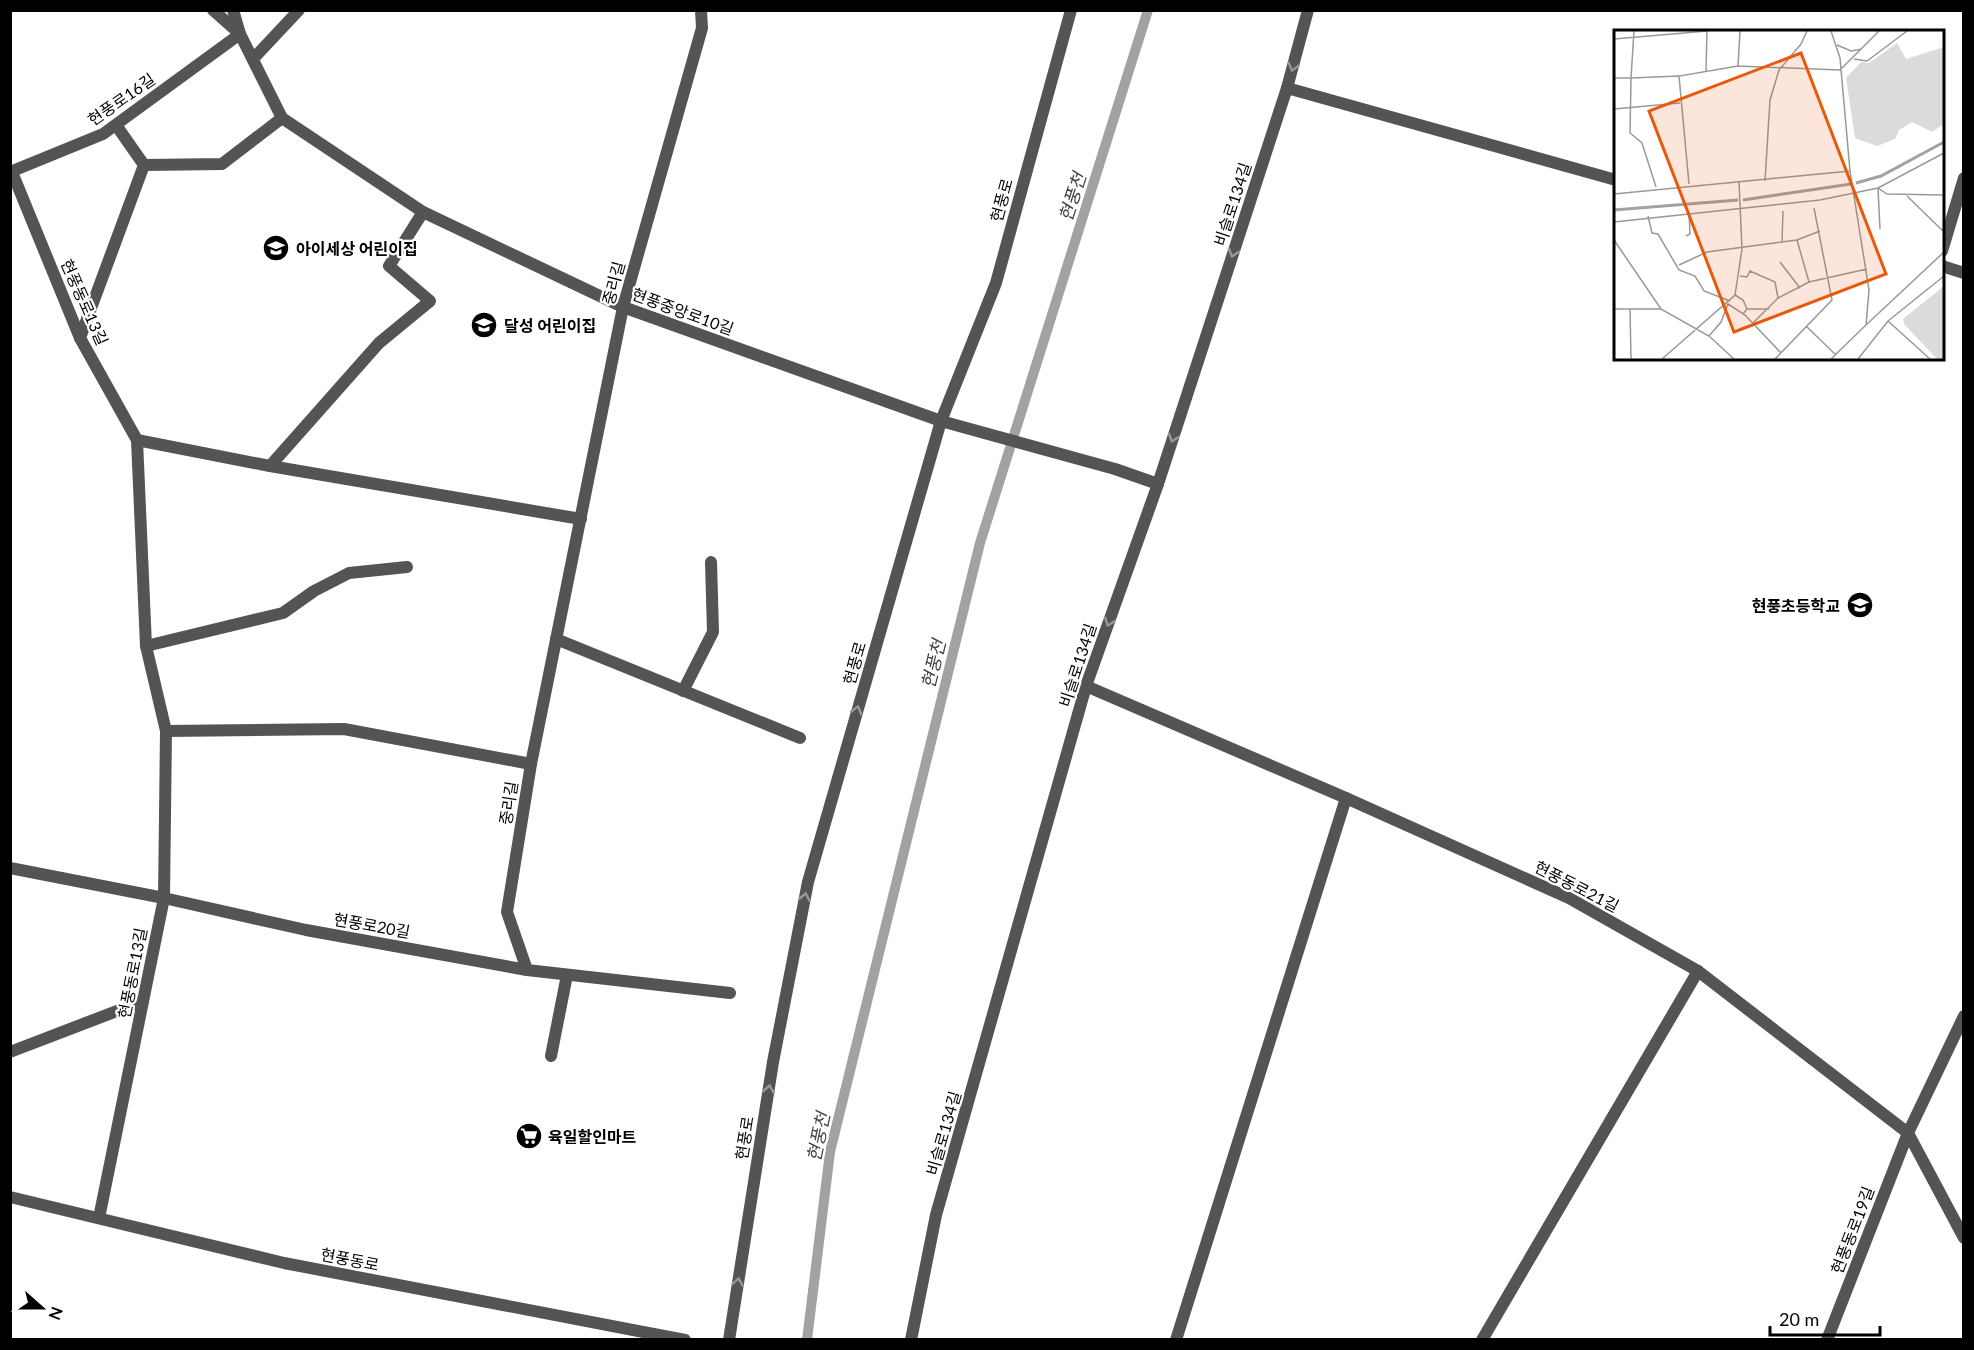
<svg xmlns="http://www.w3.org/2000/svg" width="1974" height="1350" viewBox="0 0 1974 1350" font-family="Lato,'Noto Sans KR',sans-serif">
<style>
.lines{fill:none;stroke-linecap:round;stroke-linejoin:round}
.stream{stroke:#a2a2a2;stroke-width:10}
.service{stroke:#545454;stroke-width:12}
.minor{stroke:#545454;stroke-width:12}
.tertiary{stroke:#545454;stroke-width:12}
.oneway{stroke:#989898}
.labels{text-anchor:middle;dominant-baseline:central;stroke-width:4.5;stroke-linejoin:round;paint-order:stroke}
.street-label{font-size:16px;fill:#000;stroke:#fff}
.poi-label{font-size:16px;font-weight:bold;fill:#000;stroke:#fff;text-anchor:start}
.water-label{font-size:18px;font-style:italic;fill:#434343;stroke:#fff}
.inset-river{fill:none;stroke:#a2a2a2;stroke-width:3}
.inset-road{fill:none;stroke:#999;stroke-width:1.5}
.view{fill:#e8590c;fill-opacity:0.15;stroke:#e8590c;stroke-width:3}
.inset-edge{fill:none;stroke:#000;stroke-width:3}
</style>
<rect width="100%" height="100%" fill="#fff"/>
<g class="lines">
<path class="stream" d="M 807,1340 L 830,1152 L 980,543 L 1148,10"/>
<g class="service">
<path d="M 270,466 L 581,519"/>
<path d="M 10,1052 L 143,1001"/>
<path d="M 1176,1340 L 1346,798"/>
<path d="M 1482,1340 L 1698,971"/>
</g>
<g class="minor">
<path d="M 233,10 L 240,34 L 282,118 L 423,212 L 623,307 L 941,421 L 1115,469 L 1158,484"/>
<path d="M 253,59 L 299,10"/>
<path d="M 1287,88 L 1616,180"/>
<path d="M 116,125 L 144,165 L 222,164 L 282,118"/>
<path d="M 10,172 L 103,134 L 240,34 L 213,10"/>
<path d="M 12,172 L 80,338 L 137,440 L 146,646 L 166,731 L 164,898 L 99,1218"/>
<path d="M 1942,251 L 1964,178"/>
<path d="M 1942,266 L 1964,273"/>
<path d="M 80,338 L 144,165"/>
<path d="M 137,440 L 270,466 L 379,343 L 430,301 L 389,266 L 423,212"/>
<path d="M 556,639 L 800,738"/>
<path d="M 146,646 L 283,613 L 314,591 L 349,573 L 407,567"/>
<path d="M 1086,686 L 1346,798 L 1569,898 L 1698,971 L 1908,1133 L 1964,1238"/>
<path d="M 683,691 L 713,632 L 711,562"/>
<path d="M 166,731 L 344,729 L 531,764"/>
<path d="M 10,868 L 164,898 L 306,930 L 527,970 L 730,993"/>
<path d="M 527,970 L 507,912 L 531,764 L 623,307 L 702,28 L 701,10"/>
<path d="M 551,1056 L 567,975"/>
<path d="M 1827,1340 L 1908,1133 L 1964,1016"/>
</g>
<g class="tertiary">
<path d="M 10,1197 L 284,1263 L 685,1340"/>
<path d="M 729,1340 L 773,1062 L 808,882 L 941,421 L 996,283 L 1071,10"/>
<path d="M 911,1340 L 936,1215 L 1086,686 L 1158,484 L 1287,88 L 1308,10"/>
</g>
</g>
<defs><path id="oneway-chevron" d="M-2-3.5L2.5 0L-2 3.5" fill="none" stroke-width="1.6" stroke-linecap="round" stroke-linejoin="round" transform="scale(1.5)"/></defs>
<g class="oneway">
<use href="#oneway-chevron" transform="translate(1293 67) rotate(105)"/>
<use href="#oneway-chevron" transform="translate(1233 253) rotate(108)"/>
<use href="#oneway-chevron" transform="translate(1173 438) rotate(108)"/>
<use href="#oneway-chevron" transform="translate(1109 622) rotate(110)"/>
<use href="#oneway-chevron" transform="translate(857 710) rotate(-74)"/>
<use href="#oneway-chevron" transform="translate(805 897) rotate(-79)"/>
<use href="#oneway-chevron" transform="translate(769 1089) rotate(-81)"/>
<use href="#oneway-chevron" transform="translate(738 1282) rotate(-81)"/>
</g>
<defs>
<symbol id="school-disc" viewBox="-11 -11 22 22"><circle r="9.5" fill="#000" stroke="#fff"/><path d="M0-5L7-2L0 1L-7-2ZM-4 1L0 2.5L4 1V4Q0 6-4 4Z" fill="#fff"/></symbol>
<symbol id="supermarket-disc" viewBox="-11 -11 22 22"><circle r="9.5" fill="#000" stroke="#fff"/><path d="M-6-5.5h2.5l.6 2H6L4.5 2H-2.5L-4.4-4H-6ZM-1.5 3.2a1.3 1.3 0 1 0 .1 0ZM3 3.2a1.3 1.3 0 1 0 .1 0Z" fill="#fff"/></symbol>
</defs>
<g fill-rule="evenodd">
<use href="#school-disc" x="261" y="233" width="30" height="30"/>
<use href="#school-disc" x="469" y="310" width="30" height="30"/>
<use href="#school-disc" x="1845" y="590" width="30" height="30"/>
<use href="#supermarket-disc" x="514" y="1121" width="30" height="30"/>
</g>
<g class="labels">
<g class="street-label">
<text transform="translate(121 99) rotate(-35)">현풍로16길</text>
<text transform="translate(1001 200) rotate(-75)">현풍로</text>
<text transform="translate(1232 204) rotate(-72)">비슬로134길</text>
<text transform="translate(613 283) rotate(-75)">중리길</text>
<text transform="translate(85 302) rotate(66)">현풍동로13길</text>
<text transform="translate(683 311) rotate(20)">현풍중앙로10길</text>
<text transform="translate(854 663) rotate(-74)">현풍로</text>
<text transform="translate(1077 665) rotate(-72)">비슬로134길</text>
<text transform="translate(508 803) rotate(-81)">중리길</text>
<text transform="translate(1577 886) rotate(27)">현풍동로21길</text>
<text transform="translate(372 925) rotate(10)">현풍로20길</text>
<text transform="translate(132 973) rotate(-79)">현풍동로13길</text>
<text transform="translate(943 1133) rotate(-74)">비슬로134길</text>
<text transform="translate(744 1138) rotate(-81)">현풍로</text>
<text transform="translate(1852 1230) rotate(-69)">현풍동로19길</text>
<text transform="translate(350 1259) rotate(11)">현풍동로</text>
</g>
<g class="poi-label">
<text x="296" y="248">아이세상 어린이집</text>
<text x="504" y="325">달성 어린이집</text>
<text x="1840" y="605" text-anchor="end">현풍초등학교</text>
<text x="548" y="1136">육일할인마트</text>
</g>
<g class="water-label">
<text transform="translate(1072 197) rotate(-72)">현풍천</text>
<text transform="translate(933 664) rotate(-76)">현풍천</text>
<text transform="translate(818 1137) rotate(-78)">현풍천</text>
</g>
</g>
<g transform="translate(1614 30)">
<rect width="330" height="330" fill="#fff"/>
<path d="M 283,13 L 292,29 L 330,17 L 330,94 L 318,102 L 298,92 L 285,100 L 281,109 L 263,116 L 241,108 L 232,48 L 247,32 L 255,33 ZM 330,256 L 330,329 L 323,329 L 290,294 L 289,289 Z" fill="#dbdbdb"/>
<path class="inset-river" d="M 242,153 L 267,146 L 330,112M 129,170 L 237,154M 0,180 L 124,170"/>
<path class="inset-road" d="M 20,1 L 17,48 L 65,46M 217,1 L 226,28 L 236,141 L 255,260 L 252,295 L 217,329M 0,9 L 93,1M 223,15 L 237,21 L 248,19M 240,29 L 253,31 L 293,1M 124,36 L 126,1M 92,41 L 93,1M 0,48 L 17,48 L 16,103 L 28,113 L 42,157M 0,79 L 66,73M 151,151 L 156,70 L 165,40 L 187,14 L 193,1M 75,154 L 65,46 L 124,36 L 226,40 L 265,1M 264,158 L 273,164 L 330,165M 264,158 L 266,199M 0,164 L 236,141M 293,166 L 330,202M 34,186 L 38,203 L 44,204 L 65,240 L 81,246 L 90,261 L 116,271M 0,192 L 206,170 L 264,158 L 330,123M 72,206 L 76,204 L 75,182M 0,210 L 47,279M 183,210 L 195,252M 168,212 L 169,181M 166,232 L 186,258M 65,235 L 93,222 L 183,210 L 206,201M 126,246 L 133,247 L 136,241 L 161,252 L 164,268M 121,265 L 129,270 L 133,279 L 129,284M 0,279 L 47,279 L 95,306 L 120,329M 16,279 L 17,329M 133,279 L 155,279M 274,291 L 316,329M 139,293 L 164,268 L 195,252 L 253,239M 252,295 L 330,222M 193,297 L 222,325M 95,306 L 107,292 L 114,274 L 131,285 L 167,323M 48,329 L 121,265 L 128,219 L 125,152M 161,329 L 218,270 L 200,178M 244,329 L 274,291 L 330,246"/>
<path class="view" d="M 187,23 L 272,244 L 120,302 L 35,81 Z"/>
<rect width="330" height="330" class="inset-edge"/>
</g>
<rect width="1974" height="1350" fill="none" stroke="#000000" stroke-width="24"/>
<g transform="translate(42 1308) rotate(111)" stroke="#ffffff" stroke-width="4.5" paint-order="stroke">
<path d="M0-4.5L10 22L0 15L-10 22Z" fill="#000000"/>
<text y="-9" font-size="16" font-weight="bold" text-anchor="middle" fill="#000000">N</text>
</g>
<path d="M1770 1326v9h110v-9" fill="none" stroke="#000000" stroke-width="3"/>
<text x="1779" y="1326" font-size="18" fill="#000000" stroke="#ffffff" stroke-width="4.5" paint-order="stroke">20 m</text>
</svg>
